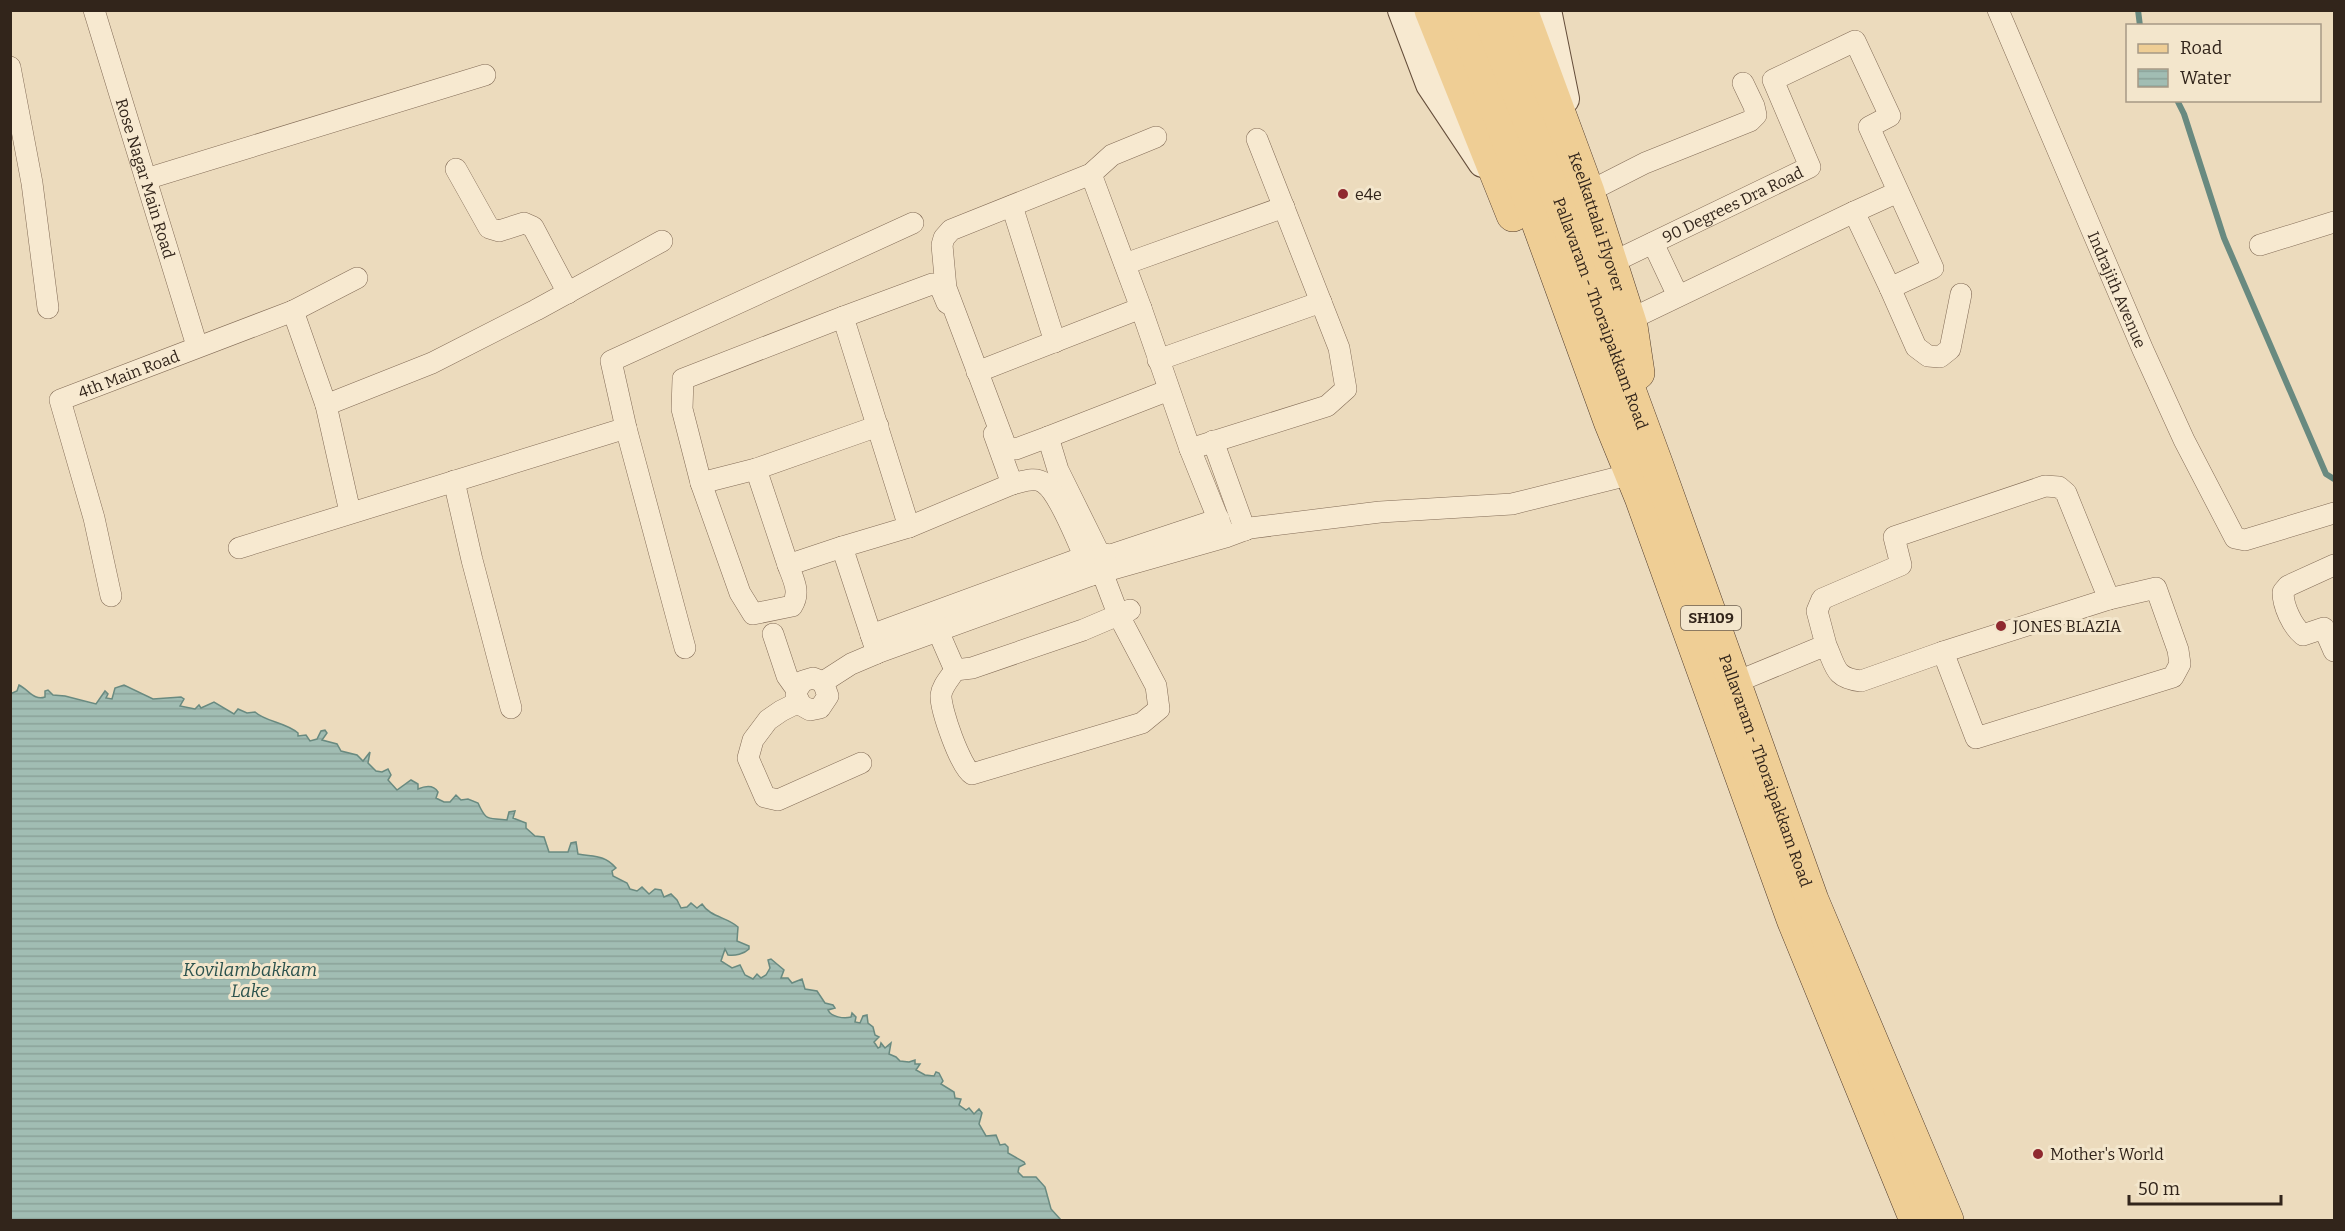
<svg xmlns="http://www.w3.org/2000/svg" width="2345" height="1231" viewBox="0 0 2345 1231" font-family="Bitter,serif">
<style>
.water{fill:url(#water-rules);stroke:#698a80;stroke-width:1.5}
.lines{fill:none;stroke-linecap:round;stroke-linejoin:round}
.stream{stroke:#698a80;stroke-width:6}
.street-casing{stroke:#836c57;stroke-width:22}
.secondary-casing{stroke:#644d3a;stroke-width:32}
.primary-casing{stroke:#503b2c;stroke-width:34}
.street{stroke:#f7e9d0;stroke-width:21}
.secondary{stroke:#f7e9d0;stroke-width:30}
.primary{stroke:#efce95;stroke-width:33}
.poi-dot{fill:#8f292f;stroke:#f3e6cc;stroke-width:2}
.labels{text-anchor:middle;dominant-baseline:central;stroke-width:6;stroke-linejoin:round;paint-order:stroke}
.shield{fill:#f3e6cc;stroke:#6c5f50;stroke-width:1.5}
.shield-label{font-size:15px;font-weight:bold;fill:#32251b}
.street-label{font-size:16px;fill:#32251b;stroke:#f3e6cc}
.poi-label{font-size:16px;fill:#32251b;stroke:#f3e6cc;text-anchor:start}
.water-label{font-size:18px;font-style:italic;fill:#2b524d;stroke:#f3e6cc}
</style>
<defs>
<pattern id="water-rules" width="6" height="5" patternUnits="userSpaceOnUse" patternTransform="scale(1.5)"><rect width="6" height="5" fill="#a1bdb3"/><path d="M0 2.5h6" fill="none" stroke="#8ba299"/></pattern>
</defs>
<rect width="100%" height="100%" fill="#ecdbbd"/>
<path class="water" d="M 19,685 C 29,690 34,701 45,697 L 45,691 L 48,690 L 53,695 L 65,696 L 96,704 L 105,691 L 108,694 L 106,698 L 112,699 L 115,688 L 124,685 L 153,699 L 181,697 L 184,699 L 180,706 L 195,709 L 199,705 L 201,708 L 214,702 L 234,714 L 238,709 L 247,713 L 255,712 C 266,722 285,722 298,733 L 298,736 L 306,735 L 310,741 L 317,739 L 321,731 L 325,730 L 327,733 L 322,740 L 337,744 L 341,751 L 357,755 L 363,761 L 370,752 L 368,763 L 376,771 L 382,772 L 388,769 L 391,775 L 388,780 L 397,790 L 411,780 L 418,784 L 418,789 C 425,786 433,784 438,792 L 436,798 L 444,802 L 450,802 L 456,795 L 461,800 L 468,799 L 478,803 C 487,823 488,817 507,820 L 509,812 L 515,811 L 513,818 L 526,823 L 526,828 L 535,836 L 544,837 L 549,852 L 568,852 L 571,843 L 576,842 L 578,854 C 593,857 604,854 616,868 L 612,871 L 613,876 L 627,883 L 630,889 L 637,891 L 642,887 L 649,894 L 655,889 L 661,890 L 664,897 L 671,894 L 677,900 L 681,908 L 687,907 L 691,903 L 697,908 L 702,904 C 710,917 727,917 738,927 L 737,941 L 749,946 L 749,949 C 744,954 735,956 728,955 L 725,949 L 721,961 L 732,968 L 740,965 L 745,975 L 753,979 L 757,974 L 761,978 L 766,975 L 770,968 L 768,960 L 771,959 L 784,970 L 781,978 L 788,978 L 792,983 L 802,979 L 805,989 L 817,991 L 825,1003 L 833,1005 L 835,1008 L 828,1010 C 831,1017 844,1019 851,1017 L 852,1013 L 856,1017 L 855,1022 L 860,1023 L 863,1016 L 867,1015 L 868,1023 L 873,1027 L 875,1035 L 879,1037 L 874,1042 L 878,1048 L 880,1047 L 881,1043 L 885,1048 L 891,1043 L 889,1054 L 896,1057 L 900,1061 L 909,1062 L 915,1060 L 915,1064 L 920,1064 L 916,1070 L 925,1075 L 934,1076 L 936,1072 L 939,1073 L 943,1081 L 941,1084 L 954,1092 L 955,1098 L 961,1099 L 959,1105 L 966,1110 L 969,1108 L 974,1114 L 979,1109 L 982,1113 L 979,1124 L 986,1136 L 996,1135 L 1000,1145 L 1005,1144 L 1008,1147 L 1008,1153 L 1024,1162 L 1025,1164 L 1019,1167 L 1018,1172 L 1023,1177 L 1036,1177 L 1045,1187 L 1051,1209 L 1061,1220 L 11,1220 L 10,694 L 17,691 Z"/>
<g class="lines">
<g class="stream">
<path d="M 2138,10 L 2140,26"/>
<path d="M 2177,100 L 2184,114 L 2224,238 L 2326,474 L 2334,479"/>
</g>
<defs>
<g id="street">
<path id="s1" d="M 94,10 L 197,346"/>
<path id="s2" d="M 1998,10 L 2143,350 L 2184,440 L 2235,538 L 2245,540 L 2334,513"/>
<path d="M 10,67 L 32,183 L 48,308"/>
<path d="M 1156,137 L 1112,155 L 1091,174 L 951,230 L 944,238 L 942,245 L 946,288 L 1006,447 L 1016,449 L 1048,437 L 1058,470 L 1099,553 L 1111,555 L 1219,519"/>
<path d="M 456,169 L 489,228 L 499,231 L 524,223 L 533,227 L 568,293"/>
<path d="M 1091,174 L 1141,308 L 1190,449 L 1223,531"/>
<path d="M 146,179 L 485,75"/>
<path d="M 1588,192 L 1645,163 L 1750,121 L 1756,115 L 1754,106 L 1743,83"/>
<path d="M 1012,206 L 1055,342"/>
<path d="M 1854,212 L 1898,192"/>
<path d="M 1653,243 L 1678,296"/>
<path d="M 2260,245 L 2334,222"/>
<path id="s3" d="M 1611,263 L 1810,167 L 1773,80 L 1855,41 L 1890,116 L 1869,127 L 1933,268 L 1890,288 L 1854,212 L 1629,320"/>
<path d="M 1125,264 L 1284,207"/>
<path d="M 1890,288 L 1916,347 L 1928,356 L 1940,357 L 1950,349 L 1961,294"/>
<path d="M 293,311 L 326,405 L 350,512"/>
<path d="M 1158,360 L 1321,302"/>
<path d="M 977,372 L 1141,308"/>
<path d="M 326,405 L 432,363 L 536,310 L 662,241"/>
<path d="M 994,434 L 1012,484 C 1022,482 1035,476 1044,483 C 1061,494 1083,555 1092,575"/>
<path d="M 1048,437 L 1169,390"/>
<path d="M 1213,441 L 1245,530"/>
<path d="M 1190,449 L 1327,406 L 1346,389 L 1339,348 L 1257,139"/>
<path d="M 756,469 L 701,483 L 740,593 L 753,614 L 792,606 C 801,592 793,579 788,565"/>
<path d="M 454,481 L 472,560 L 511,708"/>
<path d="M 701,483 L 682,409 L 683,379 L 843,317"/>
<path d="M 909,527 L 843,317 L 932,284 L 937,284 L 942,291 L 947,303"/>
<path d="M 842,547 L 909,527 L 1012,484"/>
<path d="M 239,548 L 626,428"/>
<path d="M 2334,565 L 2288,586 L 2283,592 C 2283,606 2292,626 2303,635 L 2324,628 L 2334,651"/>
<path id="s4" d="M 111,596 L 94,518 L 60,400 L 293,311 L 357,278"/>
<path d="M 938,631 L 955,670 L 972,668 L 1083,630 L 1130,610"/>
<path d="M 773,634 L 787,676 L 797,690 L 796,695 L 801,705 L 810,710 L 820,708 L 828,696 L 823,682 L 813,678 L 803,681 L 797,690"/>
<path d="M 871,635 L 1084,557"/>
<path d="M 685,648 L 626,428 L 611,361 L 913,223"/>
<path d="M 1943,652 L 2109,599"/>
<path d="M 877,653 L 842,547 L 788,565 L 756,469 L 878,426"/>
<path d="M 955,670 C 950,678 942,686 941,695 C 940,709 961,768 972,774 L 1142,723 L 1159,709 L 1156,686 L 1118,614 L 1102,572"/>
<path d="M 823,682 L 851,664 L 877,653 L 1092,575 L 1226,537 L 1250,528 L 1380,512 L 1512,504 L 1632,474 L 1642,470"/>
<path d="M 1734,683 L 1826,645 L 1817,611 L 1822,599 L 1901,565 L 1894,537 L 2045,486 L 2059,487 L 2066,493 L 2109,599 L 2156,588 L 2178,650 L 2180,664 L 2173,677 L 1976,738 L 1943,652 L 1861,681 C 1834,678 1836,667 1826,645"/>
<path d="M 799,702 L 781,711 L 768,720 L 753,740 L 748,758 L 765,797 L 778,800 L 861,763"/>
</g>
<g id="secondary">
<path d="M 1403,10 L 1431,84 L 1483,162"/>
<path d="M 1546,10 L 1564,99"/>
</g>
<g id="primary">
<path d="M 1431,10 L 1513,215"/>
<path d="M 1461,10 L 1610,421 L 1641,497 L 1793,919 L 1916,1220"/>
<path id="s5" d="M 1487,10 L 1552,180 L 1656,463 L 1812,900 L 1947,1220"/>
<path id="s6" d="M 1521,10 L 1588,192 L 1631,326 L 1638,373"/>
</g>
</defs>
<use href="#street" class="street-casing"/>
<use href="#secondary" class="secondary-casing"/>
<use href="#primary" class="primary-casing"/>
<use href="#street" class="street"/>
<use href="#secondary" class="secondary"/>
<use href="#primary" class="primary"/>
</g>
<g class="poi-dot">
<circle cx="1343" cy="194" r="6"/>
<circle cx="2001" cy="626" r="6"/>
<circle cx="2038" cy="1154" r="6"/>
</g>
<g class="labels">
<rect class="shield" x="1681" y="606" width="60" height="24" rx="4.5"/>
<g class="shield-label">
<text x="1711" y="618">SH109</text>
</g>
<g class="street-label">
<text stroke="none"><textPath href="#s1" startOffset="176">Rose Nagar Main Road</textPath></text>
<text stroke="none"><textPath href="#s3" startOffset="135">90 Degrees Dra Road</textPath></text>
<text stroke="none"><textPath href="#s6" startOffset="225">Keelkattalai Flyover</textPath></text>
<text stroke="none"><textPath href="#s2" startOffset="304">Indrajith Avenue</textPath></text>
<text stroke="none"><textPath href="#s5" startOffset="324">Pallavaram - Thoraipakkam Road</textPath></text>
<text stroke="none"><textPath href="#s4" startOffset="276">4th Main Road</textPath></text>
<text stroke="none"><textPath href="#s5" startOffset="810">Pallavaram - Thoraipakkam Road</textPath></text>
</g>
<g class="poi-label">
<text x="1355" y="194">e4e</text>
<text x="2013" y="626">JONES BLAZIA</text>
<text x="2050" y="1154">Mother's World</text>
</g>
<g class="water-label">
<text x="250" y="970">Kovilambakkam<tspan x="250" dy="21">Lake</tspan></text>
</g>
</g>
<rect width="2345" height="1231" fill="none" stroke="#32251b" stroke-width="24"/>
<rect x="2126" y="24" width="195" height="78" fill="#f3e6cc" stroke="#a69985" stroke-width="1.5"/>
<rect x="2138" y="44" width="30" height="9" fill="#efce95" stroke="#a69985" stroke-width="1.5"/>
<text x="2180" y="54" font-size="18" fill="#32251b">Road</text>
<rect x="2138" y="69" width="30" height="18" fill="url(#water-rules)" stroke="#a69985" stroke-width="1.5"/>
<text x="2180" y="84" font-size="18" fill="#32251b">Water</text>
<path d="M2129 1195v9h152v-9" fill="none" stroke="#32251b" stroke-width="3"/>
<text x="2138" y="1195" font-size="18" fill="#32251b" stroke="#f3e6cc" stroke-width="4.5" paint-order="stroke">50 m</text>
</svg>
